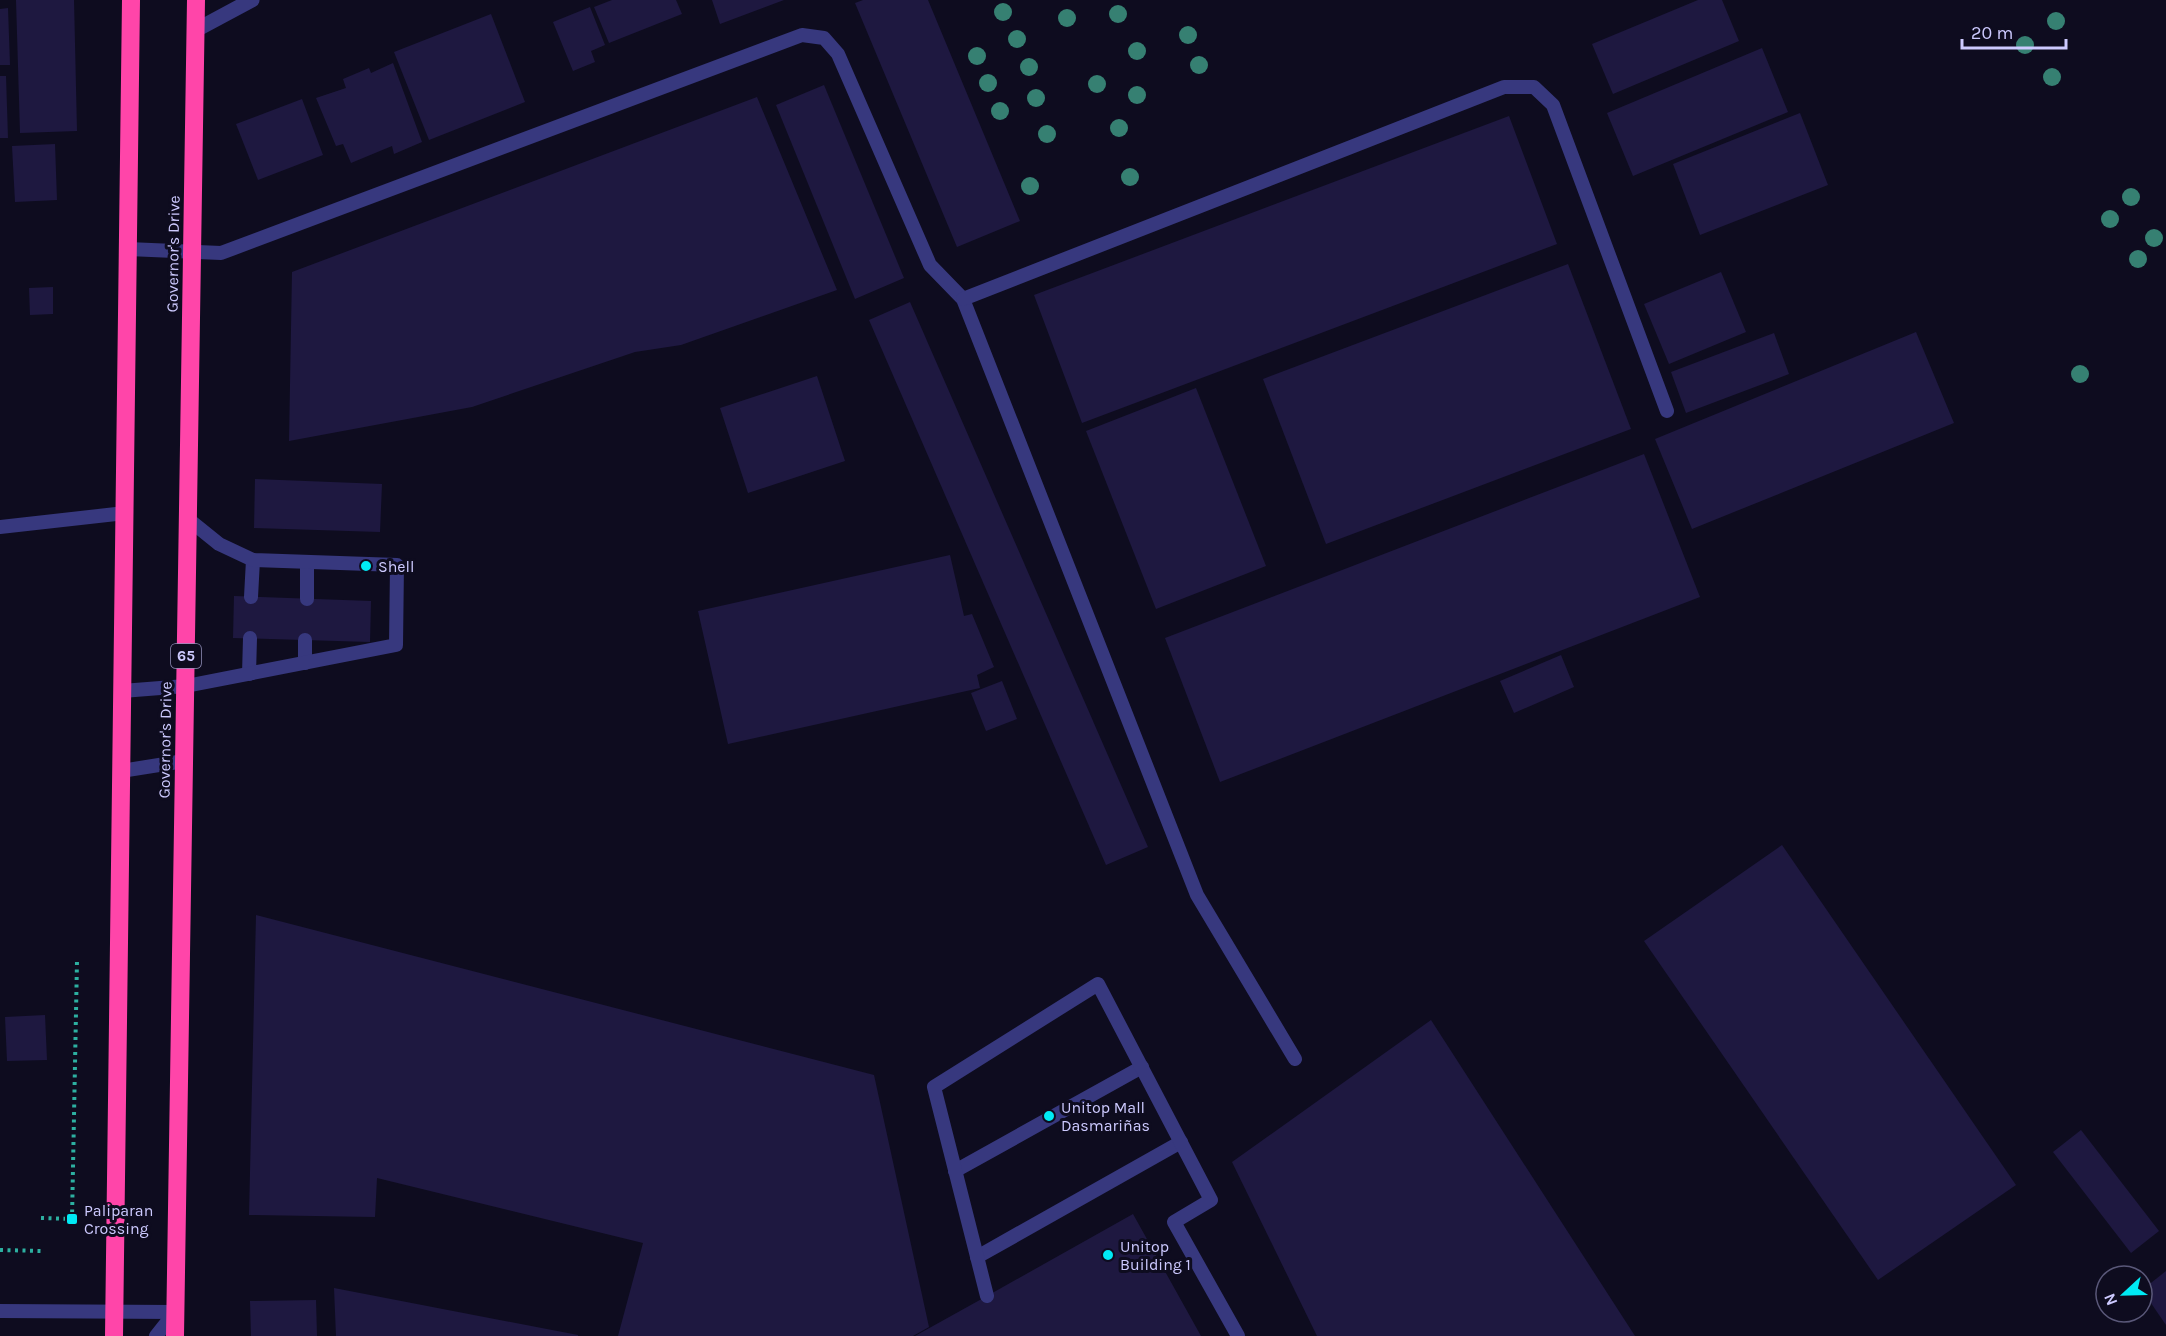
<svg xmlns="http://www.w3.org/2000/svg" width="2166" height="1336" viewBox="0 0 2166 1336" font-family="Karla,sans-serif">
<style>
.building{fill:#1e1840}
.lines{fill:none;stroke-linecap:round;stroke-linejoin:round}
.path{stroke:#2db0a1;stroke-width:4;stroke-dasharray:3 4.5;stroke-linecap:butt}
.lane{stroke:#37387e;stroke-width:14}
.street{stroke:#37387e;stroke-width:15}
.highway{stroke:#ff45a9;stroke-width:18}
.tree{fill:#368072}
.poi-dot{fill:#00eaf5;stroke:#0e0c1f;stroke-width:2}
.labels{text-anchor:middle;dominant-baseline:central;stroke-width:6;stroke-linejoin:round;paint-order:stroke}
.shield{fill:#0e0c1f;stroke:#9491bc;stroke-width:1.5}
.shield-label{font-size:15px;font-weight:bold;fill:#cdcaff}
.street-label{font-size:16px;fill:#cdcaff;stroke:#0e0c1f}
.poi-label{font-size:16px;fill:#cdcaff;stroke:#0e0c1f;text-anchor:start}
</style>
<rect width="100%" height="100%" fill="#0e0c1f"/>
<g class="building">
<path d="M 16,0 L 74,0 L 77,131 L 20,133 Z"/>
<path d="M 612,0 L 676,0 L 682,14 L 609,43 L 594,7 Z"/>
<path d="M 712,0 L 784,0 L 720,24 Z"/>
<path d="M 863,0 L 928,0 L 1020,221 L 957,247 L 855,3 Z"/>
<path d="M 1698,0 L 1722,0 L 1739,41 L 1613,94 L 1592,44 Z"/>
<path d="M 590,7 L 605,45 L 591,51 L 595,62 L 573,71 L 553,22 Z"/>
<path d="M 8,8 L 10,65 L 0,65 L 0,9 Z"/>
<path d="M 491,14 L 525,102 L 429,140 L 394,52 Z"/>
<path d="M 1762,48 L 1788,112 L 1633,176 L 1607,113 Z"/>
<path d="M 393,63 L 422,142 L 394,154 L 392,146 L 351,163 L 343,144 L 336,146 L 316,98 L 346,88 L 343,79 L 369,68 L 371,73 Z"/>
<path d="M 0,76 L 6,76 L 8,138 L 0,138 Z"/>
<path d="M 824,85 L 904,278 L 855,299 L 776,105 Z"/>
<path d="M 757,97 L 837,290 L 681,345 L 635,352 L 472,407 L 289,441 L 292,272 Z"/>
<path d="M 302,99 L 323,155 L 258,180 L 236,124 Z"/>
<path d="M 1800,113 L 1828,185 L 1700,235 L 1673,164 Z"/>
<path d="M 1509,116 L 1557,244 L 1082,423 L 1034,295 Z"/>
<path d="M 55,144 L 57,200 L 15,202 L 12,146 Z"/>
<path d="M 1568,264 L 1631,429 L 1326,544 L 1263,379 Z"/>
<path d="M 1721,272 L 1746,332 L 1669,364 L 1644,304 Z"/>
<path d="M 53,287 L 53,314 L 30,315 L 29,288 Z"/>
<path d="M 910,302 L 1148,847 L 1106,865 L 869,320 Z"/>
<path d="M 1916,332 L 1954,423 L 1692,529 L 1655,439 Z"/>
<path d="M 1774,333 L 1789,374 L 1686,413 L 1671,372 Z"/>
<path d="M 817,376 L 845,461 L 748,493 L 720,408 Z"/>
<path d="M 1196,388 L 1266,566 L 1156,609 L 1086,431 Z"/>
<path d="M 1644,454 L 1700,597 L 1220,782 L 1165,638 Z"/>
<path d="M 255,479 L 382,484 L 380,532 L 254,528 Z"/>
<path d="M 950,555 L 964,616 L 972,614 L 994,667 L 977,675 L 980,688 L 728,744 L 698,611 Z"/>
<path d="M 234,596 L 371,601 L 370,642 L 233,638 Z"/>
<path d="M 1561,655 L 1574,687 L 1514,713 L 1500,681 Z"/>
<path d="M 1002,681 L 1017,719 L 986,731 L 971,693 Z"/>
<path d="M 1782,845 L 2016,1185 L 1878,1280 L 1644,941 Z"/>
<path d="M 256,915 L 874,1075 L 929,1327 L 913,1336 L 618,1336 L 643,1243 L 377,1178 L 375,1217 L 249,1215 Z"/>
<path d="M 45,1015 L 47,1060 L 7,1061 L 5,1017 Z"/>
<path d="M 1431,1020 L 1635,1336 L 1317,1336 L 1232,1162 Z"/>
<path d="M 2081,1130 L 2159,1231 L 2131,1253 L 2053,1152 Z"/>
<path d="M 1133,1214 L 1201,1336 L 915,1336 L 987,1296 Z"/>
<path d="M 2166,1271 L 2166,1325 L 2142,1290 Z"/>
<path d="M 334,1288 L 578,1335 L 578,1336 L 336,1336 Z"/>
<path d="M 316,1300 L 317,1336 L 251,1336 L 250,1301 Z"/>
</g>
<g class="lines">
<g class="path">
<path d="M 41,1218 L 72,1219 L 77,961"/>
<path d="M 0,1250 L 41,1251"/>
</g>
<g class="lane">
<path d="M 128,249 L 221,253 L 802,35 L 824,38 L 838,54 L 930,265 L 963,299 L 1197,895 L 1295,1059"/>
<path d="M 963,299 L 1504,87 L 1534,87 L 1553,105 L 1667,411"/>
<path d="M 0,527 L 125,513"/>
<path d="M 251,597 L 253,560"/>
<path d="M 307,599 L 307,562"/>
<path d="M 305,663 L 305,640"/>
<path d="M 249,674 L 250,638"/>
<path d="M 122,691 L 186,686 L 396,645 L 397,565 L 253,560 L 219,544 L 188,519"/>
<path d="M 121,771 L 184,761"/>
<path d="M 955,1171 L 1142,1067"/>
<path d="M 977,1257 L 1181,1142"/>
<path d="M 987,1296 L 934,1087 L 1098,984 L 1211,1200 L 1174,1222 L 1238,1336"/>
<path d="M 0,1311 L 175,1312"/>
<path d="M 156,1336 L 175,1312"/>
</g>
<path class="street" d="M 196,30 L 252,0"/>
<g class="highway">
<path d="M 114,1336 L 131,0"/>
<path d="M 175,1336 L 196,0"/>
</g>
</g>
<g class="tree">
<circle cx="1003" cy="12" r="9"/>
<circle cx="1118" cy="14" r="9"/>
<circle cx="1067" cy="18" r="9"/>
<circle cx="2056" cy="21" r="9"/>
<circle cx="1188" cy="35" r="9"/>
<circle cx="1017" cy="39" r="9"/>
<circle cx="2025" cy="45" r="9"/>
<circle cx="1137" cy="51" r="9"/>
<circle cx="977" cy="56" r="9"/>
<circle cx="1199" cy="65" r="9"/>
<circle cx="1029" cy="67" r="9"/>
<circle cx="2052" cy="77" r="9"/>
<circle cx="988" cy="83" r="9"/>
<circle cx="1097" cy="84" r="9"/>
<circle cx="1137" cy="95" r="9"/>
<circle cx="1036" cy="98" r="9"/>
<circle cx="1000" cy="111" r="9"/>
<circle cx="1119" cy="128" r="9"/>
<circle cx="1047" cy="134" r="9"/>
<circle cx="1130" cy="177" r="9"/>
<circle cx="1030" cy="186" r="9"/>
<circle cx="2131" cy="197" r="9"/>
<circle cx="2110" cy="219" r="9"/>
<circle cx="2154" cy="238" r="9"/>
<circle cx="2138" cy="259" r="9"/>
<circle cx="2080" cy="374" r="9"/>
</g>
<g class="poi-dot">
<circle cx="366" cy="566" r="6"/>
<circle cx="1049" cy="1116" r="6"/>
<rect x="66" y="1213" width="12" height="12" rx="3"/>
<circle cx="1108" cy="1255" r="6"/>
</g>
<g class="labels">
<rect class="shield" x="171" y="644" width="30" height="24" rx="4.5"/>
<g class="shield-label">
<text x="186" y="656">65</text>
</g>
<g class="street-label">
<text transform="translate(173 254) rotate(-89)">Governor's Drive</text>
<text transform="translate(165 740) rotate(-89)">Governor's Drive</text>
</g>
<g class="poi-label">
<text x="378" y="566">Shell</text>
<text x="1061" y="1107">Unitop Mall<tspan x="1061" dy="18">Dasmariñas</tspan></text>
<text x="84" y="1210">Paliparan<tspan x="84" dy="18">Crossing</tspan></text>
<text x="1120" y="1246">Unitop<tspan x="1120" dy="18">Building 1</tspan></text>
</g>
</g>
<g transform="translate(2124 1294) rotate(248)"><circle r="28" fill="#0e0c1f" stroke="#5a5879" stroke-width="1.5"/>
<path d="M0-4.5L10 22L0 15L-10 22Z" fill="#00eaf5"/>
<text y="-9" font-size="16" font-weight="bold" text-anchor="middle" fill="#cdcaff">N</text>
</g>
<path d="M1962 39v9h104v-9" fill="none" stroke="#cdcaff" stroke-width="3"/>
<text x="1971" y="39" font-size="18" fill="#cdcaff" stroke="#0e0c1f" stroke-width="4.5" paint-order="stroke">20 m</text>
</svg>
